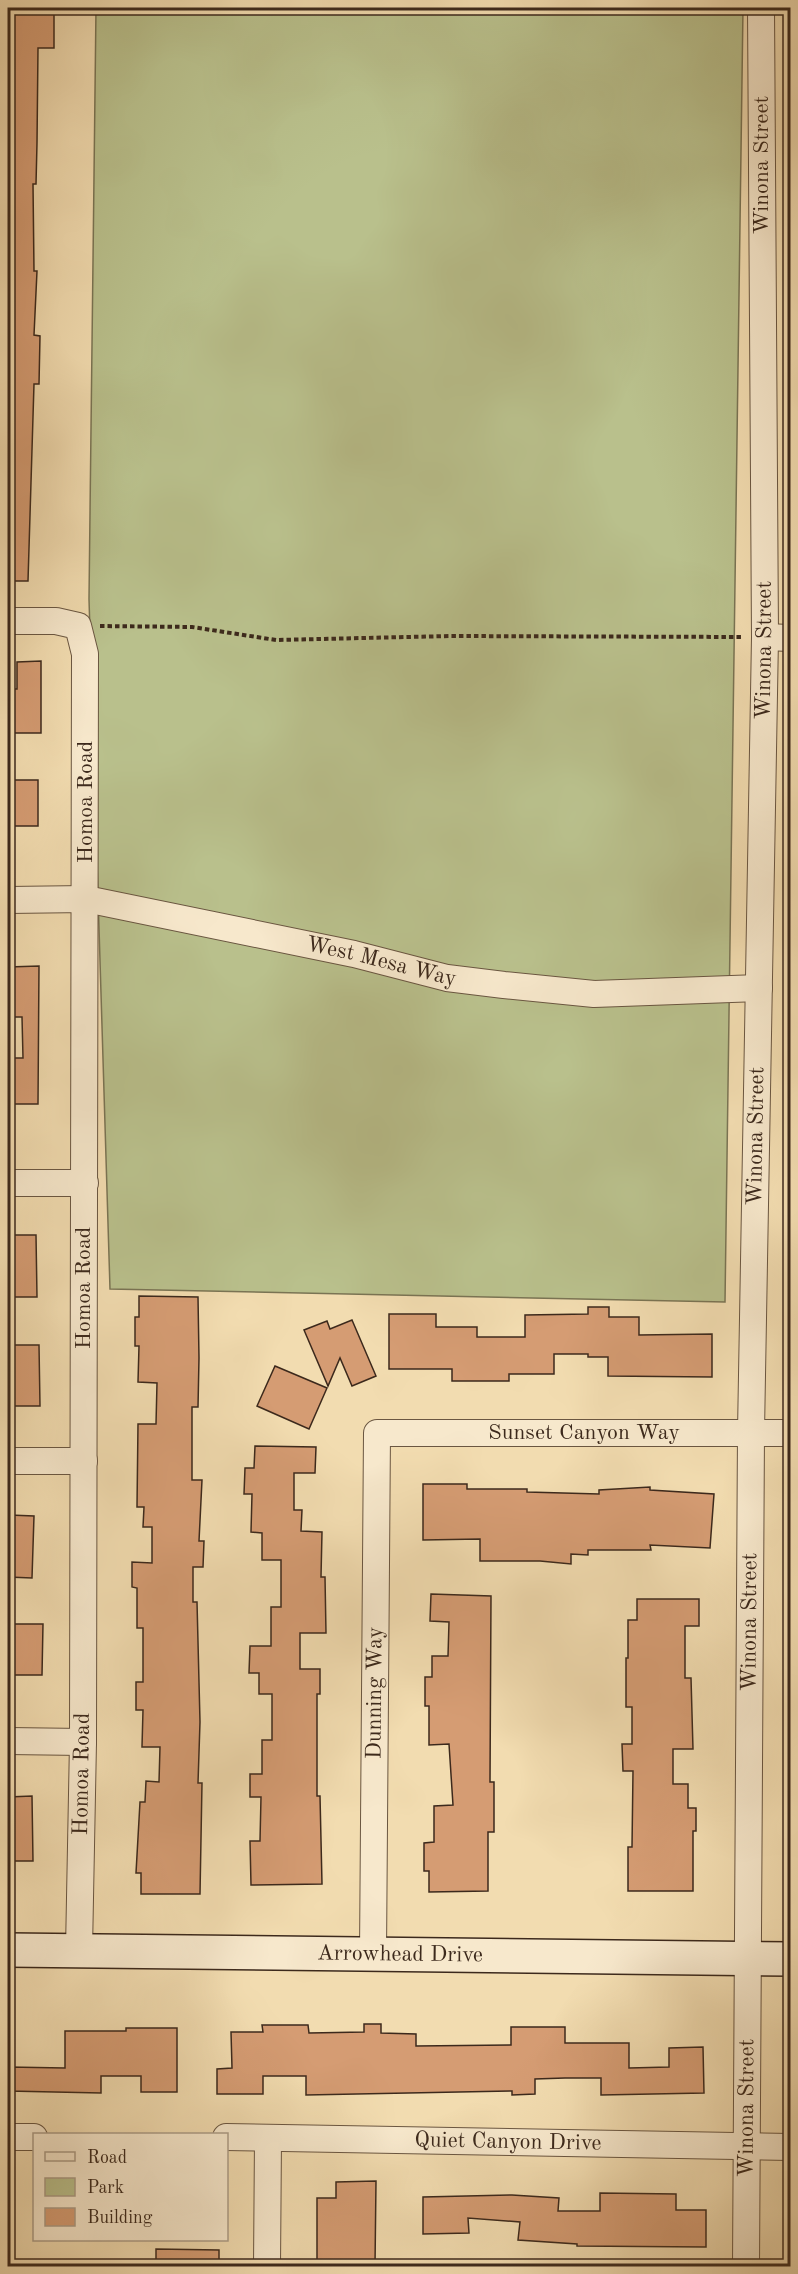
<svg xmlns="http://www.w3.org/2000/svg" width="798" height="2274" viewBox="0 0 798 2274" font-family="'Old Standard TT',serif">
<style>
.green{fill:#b9c08c;stroke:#7a7454;stroke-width:1.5}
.building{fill:#d59c73;stroke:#3c291c;stroke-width:1.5}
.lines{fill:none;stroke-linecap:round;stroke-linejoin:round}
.street-casing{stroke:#6a5641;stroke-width:28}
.secondary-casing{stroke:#3c291c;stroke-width:36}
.path{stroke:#3c291c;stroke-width:4;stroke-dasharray:4.5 3;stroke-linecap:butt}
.street{stroke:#f7e8cc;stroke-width:26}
.secondary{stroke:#f7e8cc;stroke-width:33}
.labels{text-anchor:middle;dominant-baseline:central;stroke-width:5;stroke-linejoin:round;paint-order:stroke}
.street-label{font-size:22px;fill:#3c291c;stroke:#f7e8cc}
</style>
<rect width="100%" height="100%" fill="#f2dcb0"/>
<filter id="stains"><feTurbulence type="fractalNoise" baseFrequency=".00333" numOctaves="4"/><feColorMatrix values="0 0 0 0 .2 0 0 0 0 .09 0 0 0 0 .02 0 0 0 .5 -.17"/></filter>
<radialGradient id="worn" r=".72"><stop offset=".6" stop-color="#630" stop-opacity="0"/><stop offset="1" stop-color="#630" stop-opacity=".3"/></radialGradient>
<path class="green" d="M 96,8 L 743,8 L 725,1302 L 110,1289 L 89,599 Z"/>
<g class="building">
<path d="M 8,8 L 54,8 L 54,48 L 38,48 L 37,143 L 36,184 L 33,184 L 34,271 L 37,271 L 34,335 L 40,336 L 39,384 L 34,384 L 28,581 L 8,581 Z"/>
<path d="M 41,661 L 41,733 L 8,733 L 8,689 L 17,689 L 17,662 Z"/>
<rect x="8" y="780" width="30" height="46"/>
<path d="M 39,966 L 38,1104 L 8,1104 L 8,1058 L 23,1058 L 22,1017 L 8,1017 L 8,967 Z"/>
<path d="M 13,1235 L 36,1235 L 37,1297 L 8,1297 L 8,1256 L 13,1256 Z"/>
<path d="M 139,1296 L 198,1297 L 199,1358 L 198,1407 L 192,1407 L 192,1480 L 202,1480 L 199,1541 L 204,1541 L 203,1567 L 193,1567 L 193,1602 L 197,1602 L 200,1722 L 198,1783 L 202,1783 L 200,1894 L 141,1894 L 141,1873 L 136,1873 L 140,1802 L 145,1802 L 146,1781 L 159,1782 L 160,1747 L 142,1747 L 143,1710 L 136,1710 L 136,1682 L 143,1682 L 143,1628 L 137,1628 L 137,1588 L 132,1587 L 132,1562 L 152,1563 L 152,1527 L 143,1527 L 144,1507 L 137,1507 L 138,1424 L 156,1424 L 157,1383 L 138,1382 L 139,1346 L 135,1346 L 135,1317 L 139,1317 Z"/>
<path d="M 588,1307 L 609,1307 L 609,1317 L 639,1317 L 639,1335 L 712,1334 L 712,1377 L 608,1376 L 608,1357 L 588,1357 L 588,1354 L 554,1354 L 554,1374 L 509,1374 L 509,1381 L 452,1381 L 452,1369 L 389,1369 L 389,1314 L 436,1314 L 436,1327 L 477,1327 L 477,1337 L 525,1337 L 525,1315 L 588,1314 Z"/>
<path d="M 352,1320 L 376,1376 L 352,1386 L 340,1358 L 328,1386 L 304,1330 L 327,1321 L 330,1329 Z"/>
<path d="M 8,1345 L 39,1345 L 40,1406 L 8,1406 Z"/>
<path d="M 275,1366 L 327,1388 L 309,1429 L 257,1406 Z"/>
<path d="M 255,1446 L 316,1447 L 315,1473 L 294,1473 L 294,1510 L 302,1510 L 301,1531 L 322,1532 L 321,1577 L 325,1577 L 326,1633 L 300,1633 L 300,1669 L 320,1669 L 320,1694 L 317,1694 L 317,1796 L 320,1796 L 322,1884 L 251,1885 L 250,1841 L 260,1841 L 261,1797 L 250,1797 L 250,1774 L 262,1774 L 262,1740 L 272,1740 L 272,1694 L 259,1694 L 259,1673 L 249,1673 L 250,1646 L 271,1646 L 271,1607 L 281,1607 L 281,1560 L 262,1560 L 262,1533 L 251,1532 L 252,1494 L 244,1494 L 245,1468 L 254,1468 Z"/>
<path d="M 423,1484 L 467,1484 L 467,1489 L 527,1489 L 527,1492 L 599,1494 L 599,1490 L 650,1487 L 650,1490 L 714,1494 L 710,1548 L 650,1545 L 651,1550 L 588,1550 L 588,1555 L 571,1554 L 571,1564 L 540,1561 L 480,1561 L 480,1539 L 423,1540 Z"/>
<path d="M 9,1515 L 34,1516 L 32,1578 L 8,1577 Z"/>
<path d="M 431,1594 L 491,1596 L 490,1782 L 494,1782 L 494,1832 L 488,1832 L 488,1891 L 429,1892 L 429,1871 L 424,1871 L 424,1843 L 434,1842 L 434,1806 L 453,1805 L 449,1744 L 429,1745 L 429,1706 L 425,1706 L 425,1677 L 432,1677 L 432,1656 L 448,1656 L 449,1622 L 430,1621 Z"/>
<path d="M 637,1599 L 699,1599 L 699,1626 L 685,1626 L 685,1678 L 691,1678 L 693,1749 L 673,1749 L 673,1784 L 688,1784 L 688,1808 L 696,1808 L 696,1831 L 693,1831 L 693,1891 L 628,1891 L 628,1847 L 632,1847 L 633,1771 L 623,1771 L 622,1744 L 632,1744 L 632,1707 L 626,1707 L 626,1658 L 628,1658 L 628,1620 L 637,1620 Z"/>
<path d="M 8,1624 L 43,1624 L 42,1675 L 8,1675 Z"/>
<path d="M 32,1796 L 33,1861 L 8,1861 L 8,1797 Z"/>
<path d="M 364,2024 L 381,2024 L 381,2033 L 416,2034 L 416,2046 L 511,2045 L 511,2027 L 565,2027 L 565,2043 L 629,2043 L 629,2068 L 669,2067 L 669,2048 L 703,2047 L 704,2093 L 601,2095 L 601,2078 L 565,2078 L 535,2079 L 535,2094 L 512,2095 L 512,2091 L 306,2095 L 306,2076 L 263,2076 L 263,2094 L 217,2094 L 217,2069 L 232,2068 L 231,2032 L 263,2032 L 262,2025 L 308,2025 L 309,2033 L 364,2032 Z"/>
<path d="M 126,2028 L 177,2028 L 177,2092 L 141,2092 L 141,2076 L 101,2076 L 101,2093 L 8,2091 L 8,2067 L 65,2068 L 65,2031 L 126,2031 Z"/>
<path d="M 376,2181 L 375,2266 L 317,2266 L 317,2198 L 336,2198 L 336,2182 Z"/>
<path d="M 600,2193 L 676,2194 L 676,2210 L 706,2210 L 706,2247 L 577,2246 L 577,2244 L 518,2240 L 520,2222 L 468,2218 L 469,2233 L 423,2234 L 423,2197 L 512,2195 L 559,2198 L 558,2211 L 600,2211 Z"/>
<path d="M 156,2249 L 219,2250 L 219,2266 L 156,2266 Z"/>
</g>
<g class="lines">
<defs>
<g id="street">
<path d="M 8,621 L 56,621 L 78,626 L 85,654 L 83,1742 L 79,1950"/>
<path d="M 765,637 L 790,638"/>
<path id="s1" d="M 8,900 L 86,899 L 354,954 L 447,978 L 504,985 L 594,994 L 759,988"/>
<path d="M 8,1183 L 85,1183"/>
<path d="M 8,1461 L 84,1461"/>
<path d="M 8,1741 L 83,1742"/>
<path id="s2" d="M 373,1954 L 377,1433 L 790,1433"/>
<path d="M 8,2137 L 34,2137"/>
<path id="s3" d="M 226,2137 L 790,2147"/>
<path d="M 267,2266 L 268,2138"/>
<path id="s4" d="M 746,2266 L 751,1432 L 765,637 L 761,8"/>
</g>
<g id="secondary">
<path id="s5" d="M 8,1950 L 790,1959"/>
</g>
</defs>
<use href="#street" class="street-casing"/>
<use href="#secondary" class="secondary-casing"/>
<path class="path" d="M 100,626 L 192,627 L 276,640 L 451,636 L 743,637"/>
<use href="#street" class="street"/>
<use href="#secondary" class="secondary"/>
</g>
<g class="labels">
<g class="street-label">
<text transform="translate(762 165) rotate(-90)">Winona Street</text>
<text stroke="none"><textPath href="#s4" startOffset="1616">Winona Street</textPath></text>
<text transform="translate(86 802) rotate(-90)">Homoa Road</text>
<text stroke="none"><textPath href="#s1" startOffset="380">West Mesa Way</textPath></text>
<text stroke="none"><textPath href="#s4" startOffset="1130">Winona Street</textPath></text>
<text transform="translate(84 1288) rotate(-90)">Homoa Road</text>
<text stroke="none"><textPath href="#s2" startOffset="728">Sunset Canyon Way</textPath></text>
<text stroke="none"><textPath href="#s4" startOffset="644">Winona Street</textPath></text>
<text stroke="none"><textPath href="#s2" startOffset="261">Dunning Way</textPath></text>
<text transform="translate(82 1774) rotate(-89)">Homoa Road</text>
<text stroke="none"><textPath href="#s5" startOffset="392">Arrowhead Drive</textPath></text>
<text stroke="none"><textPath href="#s4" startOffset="158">Winona Street</textPath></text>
<text stroke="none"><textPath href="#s3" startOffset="282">Quiet Canyon Drive</textPath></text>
</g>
</g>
<rect width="798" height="2274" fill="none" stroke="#f2dcb0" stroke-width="30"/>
<rect x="9" y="9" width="780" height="2256" fill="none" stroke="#3c291c" stroke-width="3"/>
<rect x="15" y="15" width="768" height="2244" fill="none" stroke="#3c291c" stroke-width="1.5"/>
<rect x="33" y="2133" width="195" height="108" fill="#f7e8cc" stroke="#ac9c86" stroke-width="1.5"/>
<rect x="45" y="2152" width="30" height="9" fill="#f7e8cc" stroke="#ac9c86" stroke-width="1.5"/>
<text x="87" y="2163" font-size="18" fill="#3c291c">Road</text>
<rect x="45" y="2178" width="30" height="18" fill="#b9c08c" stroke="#ac9c86" stroke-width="1.5"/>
<text x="87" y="2193" font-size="18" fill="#3c291c">Park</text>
<rect x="45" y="2208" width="30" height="18" fill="#d59c73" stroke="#ac9c86" stroke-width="1.5"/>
<text x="87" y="2223" font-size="18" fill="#3c291c">Building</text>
<rect width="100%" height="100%" filter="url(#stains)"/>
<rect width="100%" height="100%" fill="url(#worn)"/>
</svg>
